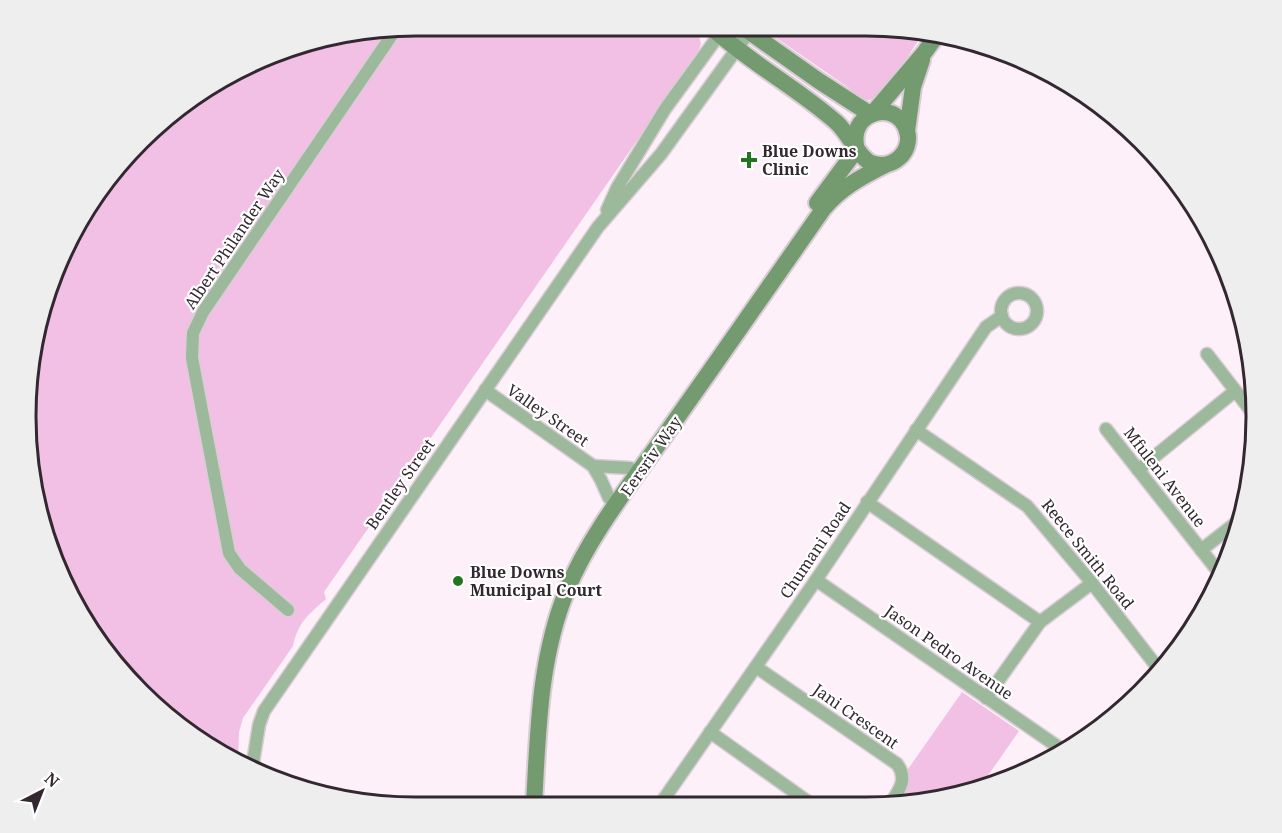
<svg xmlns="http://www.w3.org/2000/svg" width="1282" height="833" viewBox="0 0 1282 833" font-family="'Noto Serif',serif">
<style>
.green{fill:#f2c0e4}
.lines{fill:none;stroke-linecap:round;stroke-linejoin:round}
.street-casing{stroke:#d9ccd5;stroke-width:15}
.secondary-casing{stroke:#d9ccd5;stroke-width:20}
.street{stroke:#9db99b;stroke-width:12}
.secondary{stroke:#739b6f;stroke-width:16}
.poi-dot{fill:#237620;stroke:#fff;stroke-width:2}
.labels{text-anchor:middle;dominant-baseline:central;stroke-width:4.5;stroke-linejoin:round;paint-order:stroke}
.poi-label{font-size:16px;font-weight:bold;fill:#342830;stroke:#fff;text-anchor:start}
.street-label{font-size:16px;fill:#342830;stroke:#fff}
.rim{fill:none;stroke:#342830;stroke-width:3}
</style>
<rect width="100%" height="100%" fill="#fdf0f9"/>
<g class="green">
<path d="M 416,26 L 697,27 L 701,44 L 697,54 L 324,592 L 326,599 C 309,614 298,622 293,646 L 243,718 L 239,732 L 238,760 L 159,711 L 91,633 L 39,517 L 26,391 L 46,290 L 107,178 L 199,92 L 291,46 Z"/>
<path d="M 762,28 L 917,29 L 925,31 C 914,46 887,92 873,99 C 864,103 854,95 849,88 Z"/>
<path d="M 962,692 L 1019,731 L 978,790 L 966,794 L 893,806 L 907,787 L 906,772 Z"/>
</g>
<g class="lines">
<defs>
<g id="street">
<path d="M 607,210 L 617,188 L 665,109 L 724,28"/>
<circle cx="1019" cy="311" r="18"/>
<path d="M 1207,354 L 1255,416"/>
<path d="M 485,390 L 593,466 L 601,480 L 609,498"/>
<path d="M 1106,429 L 1221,575"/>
<path d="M 916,430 L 1027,506 L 1092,583 L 1161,672"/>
<path d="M 593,466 L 630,468"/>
<path d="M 1138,470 L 1235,391"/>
<path d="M 867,502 L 1040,622"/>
<path d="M 1201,550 L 1241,519"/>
<path d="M 816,580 L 1064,751"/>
<path d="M 288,610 L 240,569 L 229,553 L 192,358 L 193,333 L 203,312 L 396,29"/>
<path d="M 756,667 L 897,764 C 909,780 898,792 888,807"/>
<path d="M 986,698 L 1040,622 L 1092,583"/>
<path d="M 710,732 L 814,806"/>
<path d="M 252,769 L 259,725 L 264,711 L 598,227 L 661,154 L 749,32"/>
<path d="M 659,806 L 816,580 L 986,327 L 1002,316"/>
</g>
<g id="secondary">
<path d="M 711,27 C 750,63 796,87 836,122 C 848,132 858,157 871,163 C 892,171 913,152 907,131 C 898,99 850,110 856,145"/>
<path d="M 744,28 L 819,81 L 870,114"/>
<path d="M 873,113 L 924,53 L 937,35"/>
<path d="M 907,131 L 913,87 L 922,60"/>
<path d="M 817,203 L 857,149"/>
<path d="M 534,805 C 538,733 539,658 567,590 C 590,533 637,476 672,425 C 723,353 773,281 824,208 C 841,188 861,177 885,165"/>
</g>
</defs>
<use href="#street" class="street-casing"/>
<use href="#secondary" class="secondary-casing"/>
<use href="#street" class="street"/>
<use href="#secondary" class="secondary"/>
</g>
<g class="poi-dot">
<path d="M746 151h6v6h6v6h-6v6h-6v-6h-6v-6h6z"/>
<circle cx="458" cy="581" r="6"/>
</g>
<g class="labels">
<g class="poi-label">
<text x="762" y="151">Blue Downs<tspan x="762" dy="18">Clinic</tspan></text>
<text x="470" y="572">Blue Downs<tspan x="470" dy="18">Municipal Court</tspan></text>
</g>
<g class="street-label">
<text transform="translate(234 239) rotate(-56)">Albert Philander Way</text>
<text transform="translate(548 415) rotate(35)">Valley Street</text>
<text transform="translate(651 456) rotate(-55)">Eersriv Way</text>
<text transform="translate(1165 477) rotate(52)">Mfuleni Avenue</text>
<text transform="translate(400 484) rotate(-55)">Bentley Street</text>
<text transform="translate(815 550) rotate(-56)">Chumani Road</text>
<text transform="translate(1088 554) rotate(51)">Reece Smith Road</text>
<text transform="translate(949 652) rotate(35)">Jason Pedro Avenue</text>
<text transform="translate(856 716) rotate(35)">Jani Crescent</text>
</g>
</g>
<path d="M0 0H1282V833H0ZM416 36H866A380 380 0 0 1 1246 416V417A380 380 0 0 1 866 797H416A380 380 0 0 1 36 417V416A380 380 0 0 1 416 36Z" fill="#efeeee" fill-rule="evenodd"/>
<path class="rim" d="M416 36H866A380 380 0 0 1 1246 416V417A380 380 0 0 1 866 797H416A380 380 0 0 1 36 417V416A380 380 0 0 1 416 36Z"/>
<g transform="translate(42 791) rotate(42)" stroke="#ffffff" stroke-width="4.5" paint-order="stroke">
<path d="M0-4.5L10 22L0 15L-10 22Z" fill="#342830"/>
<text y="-9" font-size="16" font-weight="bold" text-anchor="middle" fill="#342830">N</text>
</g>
</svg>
